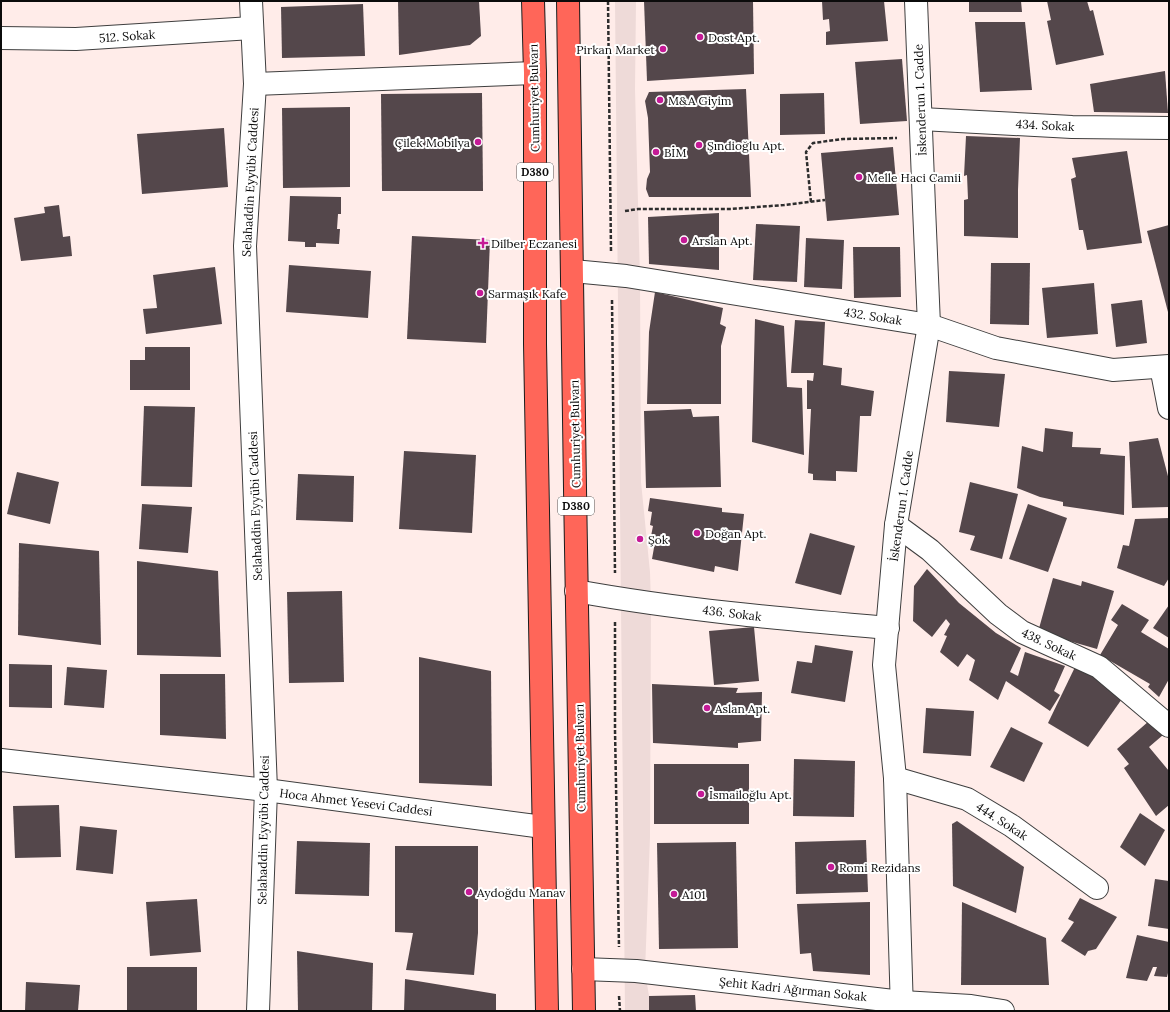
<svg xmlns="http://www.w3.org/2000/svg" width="1170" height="1012" viewBox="0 0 1170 1012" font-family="Lora,serif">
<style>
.plaza{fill:#eedad8}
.building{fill:#54474b}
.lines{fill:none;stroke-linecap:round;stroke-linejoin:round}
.minor-casing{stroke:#3e3e3e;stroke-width:24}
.tertiary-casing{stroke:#3e3e3e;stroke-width:24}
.primary-casing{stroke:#1c1c1c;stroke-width:24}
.path{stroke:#2d2d2d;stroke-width:2.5;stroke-dasharray:4 2;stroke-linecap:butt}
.minor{stroke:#fff;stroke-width:22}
.tertiary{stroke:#fff;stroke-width:22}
.primary{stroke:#ff6659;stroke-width:22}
.poi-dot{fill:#c41a96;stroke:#fff;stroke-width:1.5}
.labels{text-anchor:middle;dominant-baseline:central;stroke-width:4;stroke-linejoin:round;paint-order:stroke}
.shield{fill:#fff;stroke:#545454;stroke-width:1}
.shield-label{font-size:11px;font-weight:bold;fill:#0b0b0b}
.street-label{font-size:12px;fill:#0b0b0b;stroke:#fff}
.poi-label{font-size:12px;fill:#0b0b0b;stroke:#fff;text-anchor:start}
</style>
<rect width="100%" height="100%" fill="#ffece9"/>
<path class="plaza" d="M 615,1 L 636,1 L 635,89 L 640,279 L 641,482 L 650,572 L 651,604 L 650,837 L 645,972 L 649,996 L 649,1011 L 625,1011 Z"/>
<g class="building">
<path d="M 398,1 L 479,1 L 481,36 L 470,45 L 399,55 Z"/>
<path d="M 644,1 L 753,1 L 754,74 L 647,81 Z"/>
<path d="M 822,1 L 884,1 L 888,41 L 826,45 L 826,32 L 830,31 L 829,19 L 823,20 Z"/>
<path d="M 969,1 L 1021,1 L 1022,12 L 969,12 Z"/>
<path d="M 1047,1 L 1087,1 L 1090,11 L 1093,10 L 1104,55 L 1056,65 L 1047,21 L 1051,20 Z"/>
<path d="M 363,4 L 365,56 L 282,58 L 281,7 Z"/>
<path d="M 975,22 L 1025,22 L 1032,90 L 980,92 Z"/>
<path d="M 902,59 L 907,121 L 860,124 L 855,62 Z"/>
<path d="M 1165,71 L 1168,113 L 1094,112 L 1090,84 Z"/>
<path d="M 746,89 L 751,197 L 649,197 L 646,189 L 647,179 L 650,172 L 648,118 L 645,101 L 649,92 Z"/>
<path d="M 482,93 L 483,191 L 382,191 L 381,94 Z"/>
<path d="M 824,93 L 825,134 L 780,135 L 780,94 Z"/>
<path d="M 350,107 L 350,187 L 283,188 L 282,108 Z"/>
<path d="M 224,128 L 228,187 L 142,194 L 137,134 Z"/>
<path d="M 966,136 L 1020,138 L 1018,190 L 1018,238 L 964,236 L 964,200 L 968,199 L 967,175 L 964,176 Z"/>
<path d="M 893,147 L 899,215 L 827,221 L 821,153 Z"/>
<path d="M 1127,151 L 1142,243 L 1087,250 L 1083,230 L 1079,230 L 1071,179 L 1076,177 L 1072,158 Z"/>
<path d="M 290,196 L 341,197 L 341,214 L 338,214 L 337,229 L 340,229 L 339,244 L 316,243 L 316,247 L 305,247 L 305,242 L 288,241 Z"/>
<path d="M 59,205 L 63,237 L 70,236 L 72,256 L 21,261 L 14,218 L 45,213 L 44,207 Z"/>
<path d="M 719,213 L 719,270 L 649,264 L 648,217 Z"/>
<path d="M 756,224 L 800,226 L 797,282 L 753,280 Z"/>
<path d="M 1169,225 L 1169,312 L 1168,312 L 1147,231 Z"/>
<path d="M 412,236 L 490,240 L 486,343 L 407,339 Z"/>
<path d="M 806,238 L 844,240 L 842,289 L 804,287 Z"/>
<path d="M 853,247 L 900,247 L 901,297 L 854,298 Z"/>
<path d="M 991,263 L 1030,263 L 1029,325 L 990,324 Z"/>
<path d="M 289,265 L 371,271 L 368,318 L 286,312 Z"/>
<path d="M 215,267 L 222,324 L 146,334 L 143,309 L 157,308 L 153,275 Z"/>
<path d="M 1094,283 L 1098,334 L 1047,338 L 1042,288 Z"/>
<path d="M 655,292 L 723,308 L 720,324 L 726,327 L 721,346 L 721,404 L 647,404 L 649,332 Z"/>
<path d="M 1142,300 L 1147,343 L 1116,347 L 1111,304 Z"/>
<path d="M 755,319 L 784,326 L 787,387 L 802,388 L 804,455 L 752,442 Z"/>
<path d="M 795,320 L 825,322 L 823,365 L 842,368 L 841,385 L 874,391 L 871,416 L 860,416 L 857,472 L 836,471 L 836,481 L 813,480 L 813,474 L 808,473 L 811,409 L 807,409 L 807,380 L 813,381 L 814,373 L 791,373 Z"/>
<path d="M 145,347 L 190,347 L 190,390 L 130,390 L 130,360 L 145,360 Z"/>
<path d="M 949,371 L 1005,374 L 999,427 L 946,422 Z"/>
<path d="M 144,406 L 195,407 L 192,487 L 141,486 Z"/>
<path d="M 691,409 L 693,417 L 719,416 L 721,487 L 646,488 L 644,411 Z"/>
<path d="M 1045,428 L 1073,432 L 1072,447 L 1101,448 L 1100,454 L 1125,456 L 1124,515 L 1063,506 L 1063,502 L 1040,497 L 1017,488 L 1022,446 L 1043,452 Z"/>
<path d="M 1158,438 L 1169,480 L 1169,507 L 1132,508 L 1129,442 Z"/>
<path d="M 404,451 L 476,455 L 472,533 L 399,529 Z"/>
<path d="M 17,472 L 59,482 L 50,524 L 7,514 Z"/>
<path d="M 298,474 L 354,476 L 353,522 L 296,520 Z"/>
<path d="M 970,482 L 1018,494 L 1002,559 L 970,550 L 975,536 L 959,532 Z"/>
<path d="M 650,498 L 722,508 L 722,512 L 744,514 L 738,571 L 715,566 L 714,572 L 652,559 L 655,542 L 650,541 L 653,526 L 650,525 L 652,512 L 648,511 Z"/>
<path d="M 142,504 L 192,507 L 188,553 L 139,549 Z"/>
<path d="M 1028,504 L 1067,518 L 1048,572 L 1009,559 Z"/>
<path d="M 1169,518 L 1169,578 L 1164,586 L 1117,568 L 1123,545 L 1129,546 L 1135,519 Z"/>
<path d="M 810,533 L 855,546 L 841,595 L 795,583 Z"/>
<path d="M 19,543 L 99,551 L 101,645 L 18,635 Z"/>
<path d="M 137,561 L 218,571 L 221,657 L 137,655 Z"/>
<path d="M 927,569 L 959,603 L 996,633 L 1021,648 L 1010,672 L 1018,676 L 1025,652 L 1065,666 L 1054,691 L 1060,695 L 1050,711 L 1006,681 L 998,700 L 969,680 L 975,660 L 967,654 L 958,667 L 940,652 L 947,636 L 944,635 L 950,624 L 946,619 L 932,637 L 913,621 L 914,586 Z"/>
<path d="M 1053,578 L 1081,586 L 1082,581 L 1114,591 L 1097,649 L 1038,632 Z"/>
<path d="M 342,591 L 344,682 L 289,683 L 287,592 Z"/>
<path d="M 1122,604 L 1149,620 L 1141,632 L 1169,649 L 1169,679 L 1159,697 L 1148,687 L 1150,684 L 1100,655 L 1118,625 L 1111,620 Z"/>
<path d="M 1169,605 L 1169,638 L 1153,628 Z"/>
<path d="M 754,627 L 759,681 L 714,685 L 709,631 Z"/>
<path d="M 815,645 L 853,651 L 845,702 L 791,693 L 797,661 L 812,663 Z"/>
<path d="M 419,657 L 491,671 L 492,786 L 419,783 Z"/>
<path d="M 9,664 L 52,665 L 52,708 L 9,707 Z"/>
<path d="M 1076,665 L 1124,696 L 1088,747 L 1048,723 Z"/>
<path d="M 67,667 L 107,670 L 104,708 L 64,705 Z"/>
<path d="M 160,674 L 225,674 L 226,739 L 160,735 Z"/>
<path d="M 652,684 L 738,688 L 736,693 L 762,692 L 761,741 L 738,743 L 738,748 L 653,743 Z"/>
<path d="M 926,708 L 974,711 L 971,756 L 923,753 Z"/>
<path d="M 1149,721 L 1163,735 L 1149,747 L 1169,771 L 1169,805 L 1156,816 L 1124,768 L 1129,764 L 1117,749 Z"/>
<path d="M 1011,727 L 1043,743 L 1024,782 L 990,767 Z"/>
<path d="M 794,759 L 855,761 L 854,817 L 793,816 Z"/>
<rect x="654" y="764" width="95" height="60"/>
<path d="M 59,805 L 61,857 L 15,858 L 13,806 Z"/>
<path d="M 1140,813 L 1165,830 L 1145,866 L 1120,847 Z"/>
<path d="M 957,821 L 1024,867 L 1016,913 L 953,886 L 952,824 Z"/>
<path d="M 80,826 L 117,830 L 113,874 L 76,870 Z"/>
<path d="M 866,840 L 868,892 L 796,894 L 795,842 Z"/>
<path d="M 297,841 L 370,843 L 369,896 L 295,894 Z"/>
<path d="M 736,842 L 738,948 L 659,949 L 657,843 Z"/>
<path d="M 395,846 L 478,846 L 478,933 L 474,975 L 406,970 L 413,933 L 395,932 Z"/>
<path d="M 1155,879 L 1169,881 L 1169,929 L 1148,926 Z"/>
<path d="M 1080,898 L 1117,917 L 1096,949 L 1088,951 L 1085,956 L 1061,941 L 1074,922 L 1068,919 Z"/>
<path d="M 197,899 L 201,952 L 150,956 L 146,902 Z"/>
<path d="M 870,902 L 870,975 L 813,971 L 811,953 L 800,954 L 797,904 Z"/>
<path d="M 962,902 L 1046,938 L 1049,985 L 961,985 Z"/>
<path d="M 1137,935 L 1169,942 L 1169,969 L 1167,977 L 1154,976 L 1157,967 L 1153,967 L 1147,981 L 1126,978 Z"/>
<path d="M 297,951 L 373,963 L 372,1011 L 298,1011 Z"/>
<rect x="127" y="967" width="70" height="44"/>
<path d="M 405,979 L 496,994 L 496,1011 L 404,1011 Z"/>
<path d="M 26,982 L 80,985 L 78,1011 L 25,1011 Z"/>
<path d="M 695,995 L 696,1011 L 649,1011 L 649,996 Z"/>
</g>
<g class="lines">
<defs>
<g id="minor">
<path d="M 1,38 L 76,39 L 252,28"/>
<path d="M 255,84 L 535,73"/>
<path d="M 921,119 L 1072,127 L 1169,128"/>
<path d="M 573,271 L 626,276 L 929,325 L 996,348 L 1113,370 L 1169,366"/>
<path d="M 1161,367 L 1169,408"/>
<path d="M 896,525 L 930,550 L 998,614 L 1022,632 L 1099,667 L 1169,726"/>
<path d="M 576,591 C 680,610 784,619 888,628"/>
<path d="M 895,778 L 967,799 L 1012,826 L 1097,888"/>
<path d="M 583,969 L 636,971 L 902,1002 L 971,1006 L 1003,1011"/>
</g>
<g id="tertiary">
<path d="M 251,1 L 255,84 L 245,246 L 266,790 L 258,1011"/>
<path d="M 1,760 L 266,790 L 543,827"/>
<path d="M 902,1011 L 895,778 L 884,665 L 896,525 L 929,325 L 924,207 L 916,1"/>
</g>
<g id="primary">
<path d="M 533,1 L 535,73 L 535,344 L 547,1011"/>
<path d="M 568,1 C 574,338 576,674 584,1011"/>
</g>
</defs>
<use href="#minor" class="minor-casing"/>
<use href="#tertiary" class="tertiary-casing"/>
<use href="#primary" class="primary-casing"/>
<g class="path">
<path d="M 608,1 L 611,251"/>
<path d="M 811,202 L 806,152 L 813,143 L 843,139 L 897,138"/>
<path d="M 625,211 L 638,209 L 731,209 L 784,205 L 825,200"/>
<path d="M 612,300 L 615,573"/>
<path d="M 615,622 L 615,730 L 619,947"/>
<path d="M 619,996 L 620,1011"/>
</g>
<use href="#minor" class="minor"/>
<use href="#tertiary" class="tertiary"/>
<use href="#primary" class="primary"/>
</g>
<g class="poi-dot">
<circle cx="700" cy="37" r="4"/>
<circle cx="663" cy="49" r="4"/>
<circle cx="660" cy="100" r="4"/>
<circle cx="478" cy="142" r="4"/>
<circle cx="699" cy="145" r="4"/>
<circle cx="656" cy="152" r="4"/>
<circle cx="859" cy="177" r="4"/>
<circle cx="684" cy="240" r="4"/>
<path d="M481 237h4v4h4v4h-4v4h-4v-4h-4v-4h4z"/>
<circle cx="480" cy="293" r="4"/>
<circle cx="697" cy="533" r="4"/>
<circle cx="640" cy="539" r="4"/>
<circle cx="707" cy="708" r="4"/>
<circle cx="701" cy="794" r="4"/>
<circle cx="831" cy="867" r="4"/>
<circle cx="469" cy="892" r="4"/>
<circle cx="674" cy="894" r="4"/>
</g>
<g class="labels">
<g class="shield">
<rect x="517" y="163" width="36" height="18" rx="3"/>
<rect x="558" y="497" width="36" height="18" rx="3"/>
</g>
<g class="shield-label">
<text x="535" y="172">D380</text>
<text x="576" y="506">D380</text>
</g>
<g class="street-label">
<text transform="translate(127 36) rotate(-4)">512. Sokak</text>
<text transform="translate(534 98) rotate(-91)">Cumhuriyet Bulvarı</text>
<text transform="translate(920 100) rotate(-92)">İskenderun 1. Cadde</text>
<text transform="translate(1045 125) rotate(3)">434. Sokak</text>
<text transform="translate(250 182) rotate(-87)">Selahaddin Eyyübi Caddesi</text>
<text transform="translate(873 316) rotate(9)">432. Sokak</text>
<text transform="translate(575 434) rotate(-91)">Cumhuriyet Bulvarı</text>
<text transform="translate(255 506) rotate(-92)">Selahaddin Eyyübi Caddesi</text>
<text transform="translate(901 506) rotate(-82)">İskenderun 1. Cadde</text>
<text transform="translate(732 613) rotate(7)">436. Sokak</text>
<text transform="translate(1049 644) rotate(25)">438. Sokak</text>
<text transform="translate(580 758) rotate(-91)">Cumhuriyet Bulvarı</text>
<text transform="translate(356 802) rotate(7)">Hoca Ahmet Yesevi Caddesi</text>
<text transform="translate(1002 821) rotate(33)">444. Sokak</text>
<text transform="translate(263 830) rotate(-89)">Selahaddin Eyyübi Caddesi</text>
<text transform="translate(793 989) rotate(6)">Şehit Kadri Ağırman Sokak</text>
</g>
<g class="poi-label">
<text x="708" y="37">Dost Apt.</text>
<text x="655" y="49" text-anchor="end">Pirkan Market</text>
<text x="668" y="100">M&amp;A Giyim</text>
<text x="470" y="142" text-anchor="end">Çilek Mobilya</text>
<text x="707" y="145">Şındioğlu Apt.</text>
<text x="664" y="152">BİM</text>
<text x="867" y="177">Melle Haci Camii</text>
<text x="692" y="240">Arslan Apt.</text>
<text x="491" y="243">Dilber Eczanesi</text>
<text x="488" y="293">Sarmaşık Kafe</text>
<text x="705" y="533">Doğan Apt.</text>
<text x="648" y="539">Şok</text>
<text x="715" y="708">Aslan Apt.</text>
<text x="709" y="794">İsmailoğlu Apt.</text>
<text x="839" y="867">Romi Rezidans</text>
<text x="477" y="892">Aydoğdu Manav</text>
<text x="682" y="894">A101</text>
</g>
</g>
<rect width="1170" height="1012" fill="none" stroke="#0b0b0b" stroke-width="4"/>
</svg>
